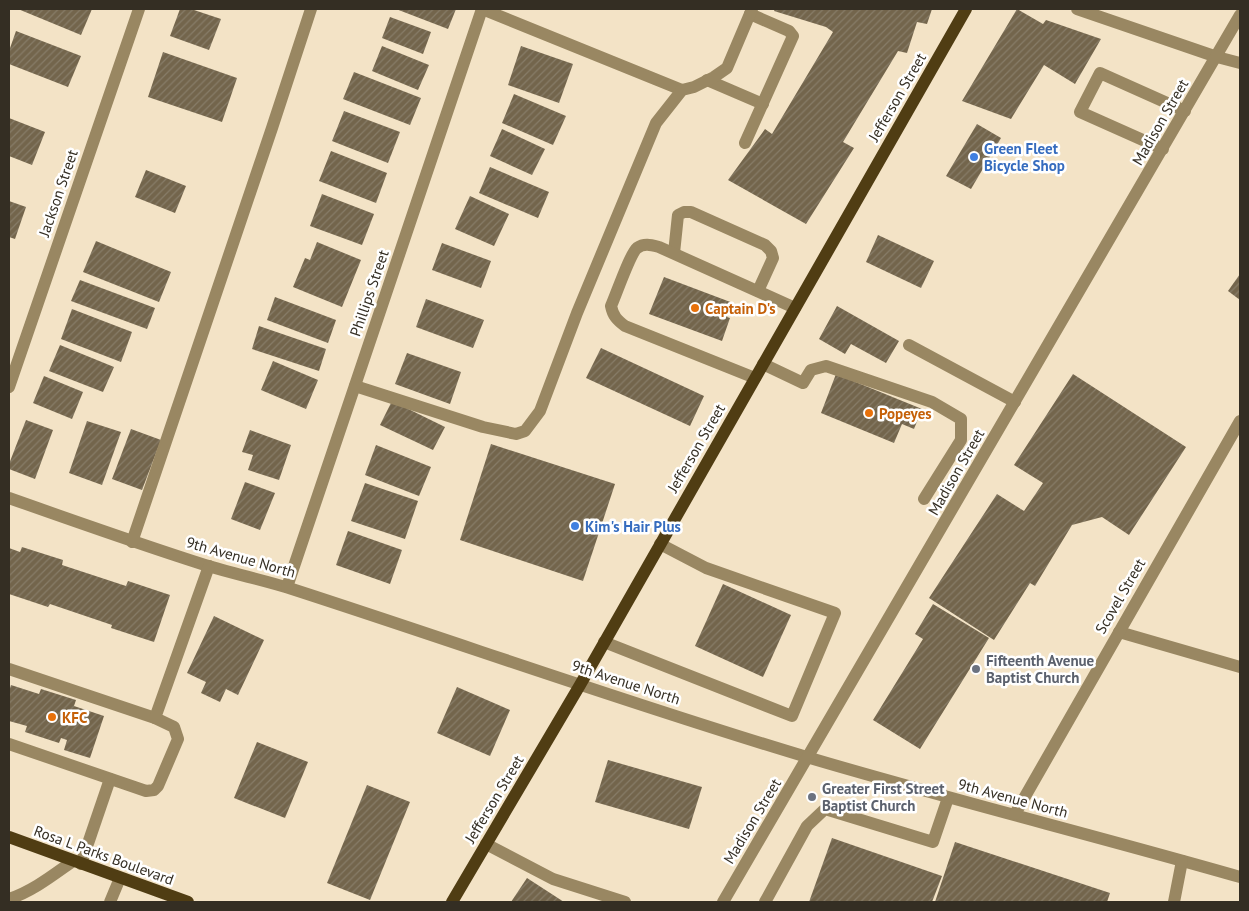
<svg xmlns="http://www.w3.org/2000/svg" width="1249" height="911" viewBox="0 0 1249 911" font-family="'PT Sans',sans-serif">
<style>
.building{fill:url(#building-hatch)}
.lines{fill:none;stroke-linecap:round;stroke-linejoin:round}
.minor{stroke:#998762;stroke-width:12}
.major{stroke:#503d13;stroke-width:12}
.shop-dot{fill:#3f7fe0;stroke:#fff;stroke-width:2}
.food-dot{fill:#e8710a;stroke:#fff;stroke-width:2}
.worship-dot{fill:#6b7280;stroke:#fff;stroke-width:2}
.labels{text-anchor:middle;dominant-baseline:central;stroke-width:5;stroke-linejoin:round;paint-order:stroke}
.street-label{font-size:15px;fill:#342e23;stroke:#fff}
.shop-label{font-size:15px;font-weight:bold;fill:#366cbe;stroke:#fff;text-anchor:start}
.food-label{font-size:15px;font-weight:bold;fill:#c56008;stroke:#fff;text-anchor:start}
.worship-label{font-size:15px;font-weight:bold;fill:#5b616d;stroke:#fff;text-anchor:start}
</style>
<defs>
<pattern id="building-hatch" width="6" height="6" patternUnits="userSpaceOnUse" patternTransform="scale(1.25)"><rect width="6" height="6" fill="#73654c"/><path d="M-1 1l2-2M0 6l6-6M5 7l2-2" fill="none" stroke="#877c68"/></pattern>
</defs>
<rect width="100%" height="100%" fill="#f3e3c6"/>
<g class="building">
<path d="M 18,9 L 92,9 L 81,35 Z"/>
<path d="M 180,9 L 191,9 L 221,19 L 209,50 L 170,36 Z"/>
<path d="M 396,9 L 456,9 L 448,29 Z"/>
<path d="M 775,9 L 932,9 L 927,24 L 917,22 L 907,53 L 898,51 L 843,142 L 854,148 L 806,224 L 728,180 L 765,129 L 772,134 L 833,32 L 826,27 L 774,11 Z"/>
<path d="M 1017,9 L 1043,24 L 1046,20 L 1101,39 L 1075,84 L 1044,65 L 1011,119 L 962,101 Z"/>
<path d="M 390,17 L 431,32 L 423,54 L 382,38 Z"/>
<path d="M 16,31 L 81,56 L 68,87 L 9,64 L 9,51 Z"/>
<path d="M 382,46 L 429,65 L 418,90 L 372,71 Z"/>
<path d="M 521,46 L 573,64 L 559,103 L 508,85 Z"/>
<path d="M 163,52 L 237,78 L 222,122 L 148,97 Z"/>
<path d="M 354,72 L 421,98 L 410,125 L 343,99 Z"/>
<path d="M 514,94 L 566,116 L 553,145 L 502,123 Z"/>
<path d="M 344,111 L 400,132 L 388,163 L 332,141 Z"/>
<path d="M 9,118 L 45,132 L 32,165 L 9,156 Z"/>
<path d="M 977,124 L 1001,138 L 971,189 L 946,176 Z"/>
<path d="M 502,129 L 545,149 L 532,175 L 490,156 Z"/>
<path d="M 331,151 L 387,173 L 376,203 L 319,181 Z"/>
<path d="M 490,167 L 549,192 L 538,218 L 479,193 Z"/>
<path d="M 146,170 L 186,186 L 175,213 L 135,197 Z"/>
<path d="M 322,194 L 374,214 L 362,245 L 310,226 Z"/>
<path d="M 470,196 L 509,214 L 494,246 L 455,229 Z"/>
<path d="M 9,201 L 26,207 L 15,239 L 9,237 Z"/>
<path d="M 878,235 L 934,261 L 921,288 L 866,262 Z"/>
<path d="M 96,241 L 171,272 L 159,302 L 83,272 Z"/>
<path d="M 317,242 L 361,260 L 342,307 L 293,287 L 305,258 L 310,260 Z"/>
<path d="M 442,243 L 491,261 L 481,288 L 432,270 Z"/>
<path d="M 1240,274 L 1240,300 L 1228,291 Z"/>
<path d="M 664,277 L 733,303 L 727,317 L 730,318 L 722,341 L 649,314 Z"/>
<path d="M 80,280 L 155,308 L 147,329 L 71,301 Z"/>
<path d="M 275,297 L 336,320 L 328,343 L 267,320 Z"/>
<path d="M 426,299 L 484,320 L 473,348 L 416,327 Z"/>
<path d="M 837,306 L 899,341 L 886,363 L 851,344 L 845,354 L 819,339 Z"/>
<path d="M 72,309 L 132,332 L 121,362 L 61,339 Z"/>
<path d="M 259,326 L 326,349 L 319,371 L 252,349 Z"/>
<path d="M 60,345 L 114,367 L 103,392 L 49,371 Z"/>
<path d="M 601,348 L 704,396 L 690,426 L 586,378 Z"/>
<path d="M 407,353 L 461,372 L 450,404 L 395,384 Z"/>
<path d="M 273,361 L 318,380 L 306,409 L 261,390 Z"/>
<path d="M 836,374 L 922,409 L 914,429 L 902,424 L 894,443 L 821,413 Z"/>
<path d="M 1073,374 L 1186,447 L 1129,535 L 1102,517 L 1072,525 L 1035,586 L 1030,583 L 994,640 L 929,598 L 997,494 L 1024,511 L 1043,483 L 1014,465 Z"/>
<path d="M 44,376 L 83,392 L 72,419 L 33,403 Z"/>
<path d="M 392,401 L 445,427 L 433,450 L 380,425 Z"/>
<path d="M 26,420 L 53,430 L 35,479 L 9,469 L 9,464 Z"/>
<path d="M 87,421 L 121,432 L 102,485 L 69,473 Z"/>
<path d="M 131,429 L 161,440 L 142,490 L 112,479 Z"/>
<path d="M 250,430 L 291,445 L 279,480 L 248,470 L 253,455 L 242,452 Z"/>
<path d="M 491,444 L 615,484 L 583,581 L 460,540 Z"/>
<path d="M 376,445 L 431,467 L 419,496 L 365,475 Z"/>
<path d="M 245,482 L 275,493 L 260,530 L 231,519 Z"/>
<path d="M 365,483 L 418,501 L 405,539 L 351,521 Z"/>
<path d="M 348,531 L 402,550 L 390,584 L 336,565 Z"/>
<path d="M 22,547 L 63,560 L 62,565 L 126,586 L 128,581 L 170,595 L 154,642 L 111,628 L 112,625 L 50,604 L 48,607 L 9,594 L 9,548 L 20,552 Z"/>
<path d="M 723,584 L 791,615 L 763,677 L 695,646 Z"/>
<path d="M 933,604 L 989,638 L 920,749 L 873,720 L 923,639 L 915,634 Z"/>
<path d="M 214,616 L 264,640 L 238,695 L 226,689 L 220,702 L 201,693 L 206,682 L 187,673 Z"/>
<path d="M 11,685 L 39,694 L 41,689 L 76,700 L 74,706 L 104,716 L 90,758 L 64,750 L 67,740 L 61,738 L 59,743 L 25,732 L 27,726 L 9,721 L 9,691 Z"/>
<path d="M 457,687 L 510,710 L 490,756 L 437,733 Z"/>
<path d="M 257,742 L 308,762 L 285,818 L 234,798 Z"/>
<path d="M 608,760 L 702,787 L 689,829 L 595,802 Z"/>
<path d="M 367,785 L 410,802 L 370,900 L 327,883 Z"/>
<path d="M 832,838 L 942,876 L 932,902 L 809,902 Z"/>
<path d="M 955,842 L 1110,893 L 1107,902 L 935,902 Z"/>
<path d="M 527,878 L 564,902 L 511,902 Z"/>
</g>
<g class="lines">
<g class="minor">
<path d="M 482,9 L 682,90"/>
<path d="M 1077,9 L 1217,57 L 1240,63"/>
<path d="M 707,80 L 763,104"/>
<path d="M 745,143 L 793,36 L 789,31 L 750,14"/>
<path d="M 1163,149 L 1080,112 L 1100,73 L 1185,111"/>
<path d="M 674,253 L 678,215 L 684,212 L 691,212 L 765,245 L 771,251 L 773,258 L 758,291"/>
<path d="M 909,345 L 1015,402"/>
<path d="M 763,364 L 803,383 L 811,370 L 826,366 L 932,402 L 961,419 L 961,440 L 924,499"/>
<path d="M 755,378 L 625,326 C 617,320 613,316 611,306 C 616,295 630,254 637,248 C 644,243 651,245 659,247 L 795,308"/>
<path d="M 355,386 L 483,427 L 516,434 L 525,431 L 540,411 L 577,313 L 656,123 L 682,90 L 694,87 L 714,77 L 727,68 L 752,9"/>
<path d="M 9,387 L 139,9"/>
<path d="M 9,498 C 74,521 139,544 205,565 C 234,574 264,580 292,589 C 465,645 636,706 810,758 C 952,800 1097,836 1240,877"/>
<path d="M 132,542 L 272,128 L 311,9"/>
<path d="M 287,587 L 482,9"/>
<path d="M 1119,632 L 1240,667"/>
<path d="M 604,642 L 792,716 L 835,613 L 706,568 L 660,544"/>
<path d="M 9,669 L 155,718"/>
<path d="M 9,744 L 146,791 L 154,790 L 158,786 L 178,739 L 174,727 L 155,718 L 209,566"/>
<path d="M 1015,814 L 1240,421"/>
<path d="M 486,844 L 553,879 L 625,902"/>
<path d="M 81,864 L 110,779"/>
<path d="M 9,899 C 33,891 53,875 73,861"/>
<path d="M 110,902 L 120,878"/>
<path d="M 723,902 L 1240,15"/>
<path d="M 765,902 L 807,826 L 825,809 L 933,842 L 948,798"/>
<path d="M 1174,902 L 1182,861"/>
</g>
<g class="major">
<path d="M 9,837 L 188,902"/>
<path d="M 452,902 L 580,685 L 966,9"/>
</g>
</g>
<g class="shop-dot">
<circle cx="974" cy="157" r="5"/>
<circle cx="575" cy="526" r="5"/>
</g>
<g class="food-dot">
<circle cx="695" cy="308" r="5"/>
<circle cx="869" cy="413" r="5"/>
<circle cx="52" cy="717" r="5"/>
</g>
<g class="worship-dot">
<circle cx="976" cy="669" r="5"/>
<circle cx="812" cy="797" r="5"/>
</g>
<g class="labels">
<g class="street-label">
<text transform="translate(897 97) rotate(-60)">Jefferson Street</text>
<text transform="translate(1160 122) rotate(-60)">Madison Street</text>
<text transform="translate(58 193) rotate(-71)">Jackson Street</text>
<text transform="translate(369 293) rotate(-71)">Phillips Street</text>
<text transform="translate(696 448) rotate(-60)">Jefferson Street</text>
<text transform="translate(956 472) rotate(-60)">Madison Street</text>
<text transform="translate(241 557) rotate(16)">9th Avenue North</text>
<text transform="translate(1120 596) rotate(-60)">Scovel Street</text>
<text transform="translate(626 682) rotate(18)">9th Avenue North</text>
<text transform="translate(1013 798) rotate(15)">9th Avenue North</text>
<text transform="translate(494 799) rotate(-59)">Jefferson Street</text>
<text transform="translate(752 821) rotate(-59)">Madison Street</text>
<text transform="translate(104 855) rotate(20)">Rosa L Parks Boulevard</text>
</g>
<g class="shop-label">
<text x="984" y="148">Green Fleet<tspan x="984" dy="17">Bicycle Shop</tspan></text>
<text x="585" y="526">Kim's Hair Plus</text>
</g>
<g class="food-label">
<text x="705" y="308">Captain D's</text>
<text x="879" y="413">Popeyes</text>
<text x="62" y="717">KFC</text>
</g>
<g class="worship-label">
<text x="986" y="660">Fifteenth Avenue<tspan x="986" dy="17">Baptist Church</tspan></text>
<text x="822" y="788">Greater First Street<tspan x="822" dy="17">Baptist Church</tspan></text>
</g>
</g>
<rect width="1249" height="911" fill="none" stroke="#342e23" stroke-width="20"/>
</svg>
